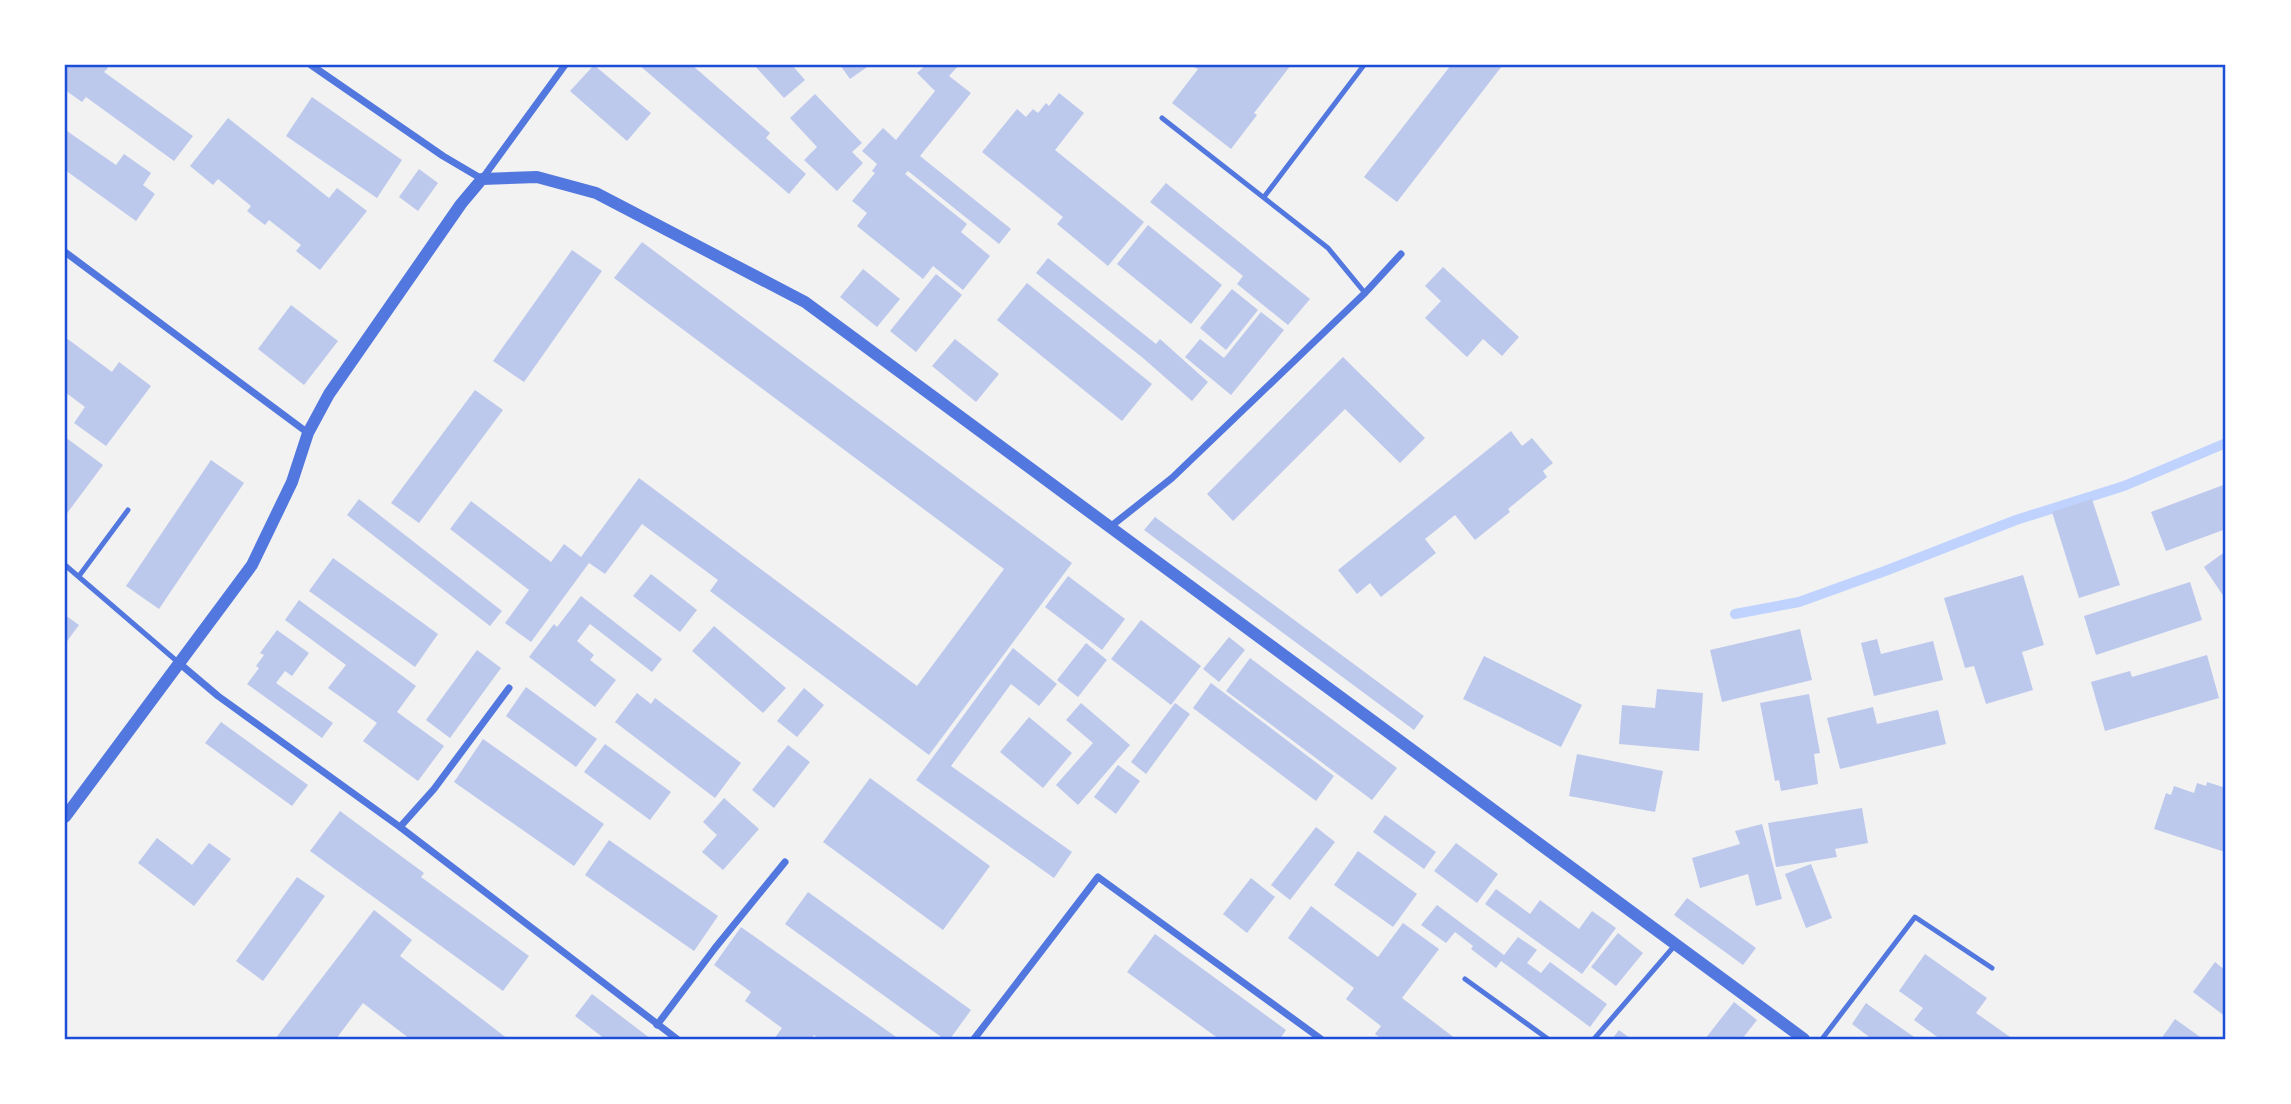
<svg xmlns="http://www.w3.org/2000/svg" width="2291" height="1104" viewBox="0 0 2291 1104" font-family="Roboto,sans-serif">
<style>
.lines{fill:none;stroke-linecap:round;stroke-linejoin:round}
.stream{stroke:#bfd3fe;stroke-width:10}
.building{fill:#bdc9ec}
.service{stroke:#5277de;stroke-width:5}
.minor{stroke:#5277de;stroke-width:7}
.tertiary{stroke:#5277de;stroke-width:12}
.neatline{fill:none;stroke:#1d4ed8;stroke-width:2.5}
</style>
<rect width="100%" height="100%" fill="#f2f2f2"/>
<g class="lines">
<path class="stream" d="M 1735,614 L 1799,602 L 1885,571 L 2016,520 L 2124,486 L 2226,443"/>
</g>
<g class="building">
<path d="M 65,65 L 104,65 L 108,68 L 104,72 L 193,136 L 174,161 L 86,97 L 82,102 L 65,90 Z"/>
<path d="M 594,65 L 651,113 L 627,141 L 570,91 Z"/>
<path d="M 639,65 L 692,65 L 770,133 L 766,138 L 806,174 L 789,194 Z"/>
<path d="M 754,65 L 792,65 L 805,80 L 784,98 Z"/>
<path d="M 840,65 L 870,65 L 850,79 Z"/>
<path d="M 926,65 L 959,65 L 949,76 L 971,93 L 920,156 L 1011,229 L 999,244 L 908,171 L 905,174 L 967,224 L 961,232 L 990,256 L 963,290 L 933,266 L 923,279 L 857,226 L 867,213 L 852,201 L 875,173 L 872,171 L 877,164 L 862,151 L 883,128 L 896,140 L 935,91 L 917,73 Z"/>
<path d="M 1195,65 L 1291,65 L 1254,113 L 1257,115 L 1231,149 L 1172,103 L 1198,69 L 1194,67 Z"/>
<path d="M 1451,65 L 1502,66 L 1397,202 L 1364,177 Z"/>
<path d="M 1059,93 L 1084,113 L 1055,150 L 1144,222 L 1108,266 L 1057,224 L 1063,217 L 982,152 L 1017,109 L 1026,117 L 1033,109 L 1038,113 L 1046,103 L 1049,106 Z"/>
<path d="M 815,94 L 862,143 L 852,152 L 863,163 L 837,191 L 804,160 L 817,147 L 790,118 Z"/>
<path d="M 312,97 L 402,160 L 377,198 L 286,136 Z"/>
<path d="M 228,118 L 329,198 L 337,188 L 367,211 L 320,270 L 296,251 L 301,245 L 269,220 L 265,225 L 247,211 L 251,206 L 218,179 L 213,185 L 190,166 Z"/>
<path d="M 67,131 L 116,165 L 124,154 L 151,173 L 143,185 L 155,194 L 136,221 L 65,170 L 65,135 Z"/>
<path d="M 419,169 L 438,183 L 418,211 L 399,197 Z"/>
<path d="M 1166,183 L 1310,299 L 1288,325 L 1237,284 L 1243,276 L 1150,202 Z"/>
<path d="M 1148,225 L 1222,285 L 1191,324 L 1117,264 Z"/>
<path d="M 642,242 L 1072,563 L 929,755 L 710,591 L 718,580 L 642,524 L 605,574 L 589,563 L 531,642 L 505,623 L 529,590 L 450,529 L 471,501 L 551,562 L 564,544 L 581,557 L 639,478 L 917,686 L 1004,569 L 614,278 Z"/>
<path d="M 572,250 L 602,271 L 524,382 L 493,361 Z"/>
<path d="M 1048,258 L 1156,344 L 1160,339 L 1208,382 L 1192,401 L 1143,358 L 1036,273 Z"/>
<path d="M 1443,267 L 1519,337 L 1502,356 L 1483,339 L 1467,357 L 1425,318 L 1441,301 L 1425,286 Z"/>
<path d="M 863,269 L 900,299 L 877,327 L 840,297 Z"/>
<path d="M 936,274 L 962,295 L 916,352 L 890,331 Z"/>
<path d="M 1027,283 L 1152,384 L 1122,421 L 997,320 Z"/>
<path d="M 1232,289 L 1258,310 L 1226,350 L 1200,328 Z"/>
<path d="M 291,305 L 338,341 L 304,385 L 258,349 Z"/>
<path d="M 1261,312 L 1284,330 L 1231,395 L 1185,357 L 1200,339 L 1224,358 Z"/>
<path d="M 65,337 L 112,372 L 119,362 L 151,386 L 106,446 L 74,423 L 85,407 L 65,392 Z"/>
<path d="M 955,339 L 999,374 L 976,402 L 932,366 Z"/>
<path d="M 1343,357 L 1425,438 L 1400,463 L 1345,409 L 1233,521 L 1207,494 Z"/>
<path d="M 475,390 L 503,410 L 419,523 L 391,503 Z"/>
<path d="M 1511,431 L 1522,446 L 1532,438 L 1553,463 L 1543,471 L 1547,477 L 1508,509 L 1510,512 L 1475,540 L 1455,515 L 1425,539 L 1436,553 L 1381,597 L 1370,583 L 1357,594 L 1338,570 Z"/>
<path d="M 65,437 L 103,465 L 65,516 Z"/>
<path d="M 211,460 L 244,483 L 159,609 L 126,586 Z"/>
<path d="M 2226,484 L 2226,529 L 2166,551 L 2151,512 Z"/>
<path d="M 359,499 L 502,611 L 490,626 L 347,515 Z"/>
<path d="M 2092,499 L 2120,585 L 2079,598 L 2052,512 Z"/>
<path d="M 1155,517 L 1424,716 L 1414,730 L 1144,530 Z"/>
<path d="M 2226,551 L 2226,600 L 2204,567 Z"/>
<path d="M 333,558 L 438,634 L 415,667 L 309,591 Z"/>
<path d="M 651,574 L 697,610 L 680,632 L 633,596 Z"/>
<path d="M 2023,575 L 2044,645 L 2022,652 L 2033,690 L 1986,704 L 1974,666 L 1965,668 L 1944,598 Z"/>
<path d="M 1068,576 L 1125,619 L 1102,650 L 1045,607 Z"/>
<path d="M 2190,582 L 2202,620 L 2096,655 L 2084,616 Z"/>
<path d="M 581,596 L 662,659 L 652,672 L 590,624 L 577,641 L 594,655 L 590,660 L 616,680 L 595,707 L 529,657 L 554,624 L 557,627 Z"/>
<path d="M 299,600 L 416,686 L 397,712 L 444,746 L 418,781 L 363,741 L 377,723 L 328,688 L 346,665 L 285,620 Z"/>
<path d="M 65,615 L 79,625 L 65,644 Z"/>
<path d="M 1141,620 L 1201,666 L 1171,705 L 1111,659 Z"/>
<path d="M 714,626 L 786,688 L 763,713 L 692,651 Z"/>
<path d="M 1800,629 L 1812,680 L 1722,702 L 1710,650 Z"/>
<path d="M 277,630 L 309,653 L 292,676 L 285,671 L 276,683 L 333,723 L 322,738 L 247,684 L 259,668 L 256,666 L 264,655 L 260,653 Z"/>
<path d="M 1229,637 L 1245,650 L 1219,682 L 1203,669 Z"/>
<path d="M 1877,639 L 1881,654 L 1933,641 L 1943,680 L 1874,696 L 1861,643 Z"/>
<path d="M 1086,643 L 1107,660 L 1078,697 L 1057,680 Z"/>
<path d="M 1013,648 L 1057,684 L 1039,706 L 1011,684 L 951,766 L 1072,852 L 1054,878 L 916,780 Z"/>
<path d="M 477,650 L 501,668 L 450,738 L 426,720 Z"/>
<path d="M 2207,655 L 2219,698 L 2105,731 L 2091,682 L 2130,671 L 2132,677 Z"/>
<path d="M 1484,656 L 1582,705 L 1561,747 L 1463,699 Z"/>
<path d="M 1250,658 L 1397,768 L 1372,800 L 1226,691 Z"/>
<path d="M 1211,683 L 1334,776 L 1316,801 L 1193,708 Z"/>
<path d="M 526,687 L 597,739 L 576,767 L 506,716 Z"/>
<path d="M 804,688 L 824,705 L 797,737 L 777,721 Z"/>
<path d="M 1657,689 L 1703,693 L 1699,751 L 1619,744 L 1622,705 L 1655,708 Z"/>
<path d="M 637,693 L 651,704 L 655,698 L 741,763 L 715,798 L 615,722 Z"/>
<path d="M 1809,694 L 1820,753 L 1814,754 L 1818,784 L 1781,791 L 1779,780 L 1775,781 L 1760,703 Z"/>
<path d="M 1081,703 L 1130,745 L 1078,805 L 1056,785 L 1093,743 L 1066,720 Z"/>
<path d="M 1175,703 L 1190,714 L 1146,774 L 1131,762 Z"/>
<path d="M 1873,707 L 1877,724 L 1938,710 L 1946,744 L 1840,769 L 1827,718 Z"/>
<path d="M 1029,717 L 1072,753 L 1043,788 L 1000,752 Z"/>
<path d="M 221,722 L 308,785 L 292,806 L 205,743 Z"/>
<path d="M 483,739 L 604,824 L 574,866 L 454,782 Z"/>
<path d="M 605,744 L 671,792 L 650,820 L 584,772 Z"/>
<path d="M 788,745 L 810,762 L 774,808 L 752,790 Z"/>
<path d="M 1577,754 L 1663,771 L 1655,812 L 1569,796 Z"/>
<path d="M 1118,765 L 1140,781 L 1116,814 L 1094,797 Z"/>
<path d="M 870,778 L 990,866 L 943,930 L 823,842 Z"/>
<path d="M 2207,782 L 2226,788 L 2225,852 L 2154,829 L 2166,793 L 2171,795 L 2174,786 L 2194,793 L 2197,783 L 2206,786 Z"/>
<path d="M 724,798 L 759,829 L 723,870 L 702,852 L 717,835 L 703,822 Z"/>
<path d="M 1862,808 L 1868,843 L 1835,849 L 1837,857 L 1776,867 L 1768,823 Z"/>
<path d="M 340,811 L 424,873 L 421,877 L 529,956 L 503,991 L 310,851 Z"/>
<path d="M 1385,815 L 1436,852 L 1424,869 L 1373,832 Z"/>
<path d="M 1762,824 L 1782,899 L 1756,906 L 1748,874 L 1700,888 L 1692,858 L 1740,844 L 1735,831 Z"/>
<path d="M 1316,827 L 1335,842 L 1290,900 L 1271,885 Z"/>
<path d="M 157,838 L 192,865 L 209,843 L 231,859 L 194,906 L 138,863 Z"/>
<path d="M 609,840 L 718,916 L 694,951 L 585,875 Z"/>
<path d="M 1456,843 L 1498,874 L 1477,903 L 1434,871 Z"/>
<path d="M 1358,851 L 1417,894 L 1393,927 L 1334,885 Z"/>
<path d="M 1811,864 L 1832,918 L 1806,928 L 1785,874 Z"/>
<path d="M 297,877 L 325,896 L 263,981 L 236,961 Z"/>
<path d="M 1251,878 L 1275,897 L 1247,933 L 1223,914 Z"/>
<path d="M 1496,889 L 1530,914 L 1540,900 L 1579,929 L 1592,911 L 1616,928 L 1582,974 L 1485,904 Z"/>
<path d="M 808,892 L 971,1010 L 950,1039 L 944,1039 L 785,924 Z"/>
<path d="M 1687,898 L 1756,948 L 1743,965 L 1674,915 Z"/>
<path d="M 1437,905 L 1504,955 L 1518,937 L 1537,950 L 1527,963 L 1541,973 L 1550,962 L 1607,1004 L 1590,1027 L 1501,961 L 1496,968 L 1471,949 L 1473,946 L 1455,932 L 1446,943 L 1421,925 Z"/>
<path d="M 1311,906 L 1378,957 L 1403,923 L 1439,949 L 1402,998 L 1456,1039 L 1382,1039 L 1375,1034 L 1381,1026 L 1346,999 L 1354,988 L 1288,938 Z"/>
<path d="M 374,910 L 412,940 L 400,956 L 508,1039 L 410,1039 L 363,1003 L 336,1039 L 275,1039 Z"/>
<path d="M 741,927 L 841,998 L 899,1039 L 819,1039 L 814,1035 L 811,1039 L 774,1039 L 782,1028 L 745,1001 L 751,992 L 714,965 Z"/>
<path d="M 1618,933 L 1643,953 L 1616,986 L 1591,967 Z"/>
<path d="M 1155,934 L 1286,1030 L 1280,1039 L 1219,1039 L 1127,972 Z"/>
<path d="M 1925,954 L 1987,998 L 1976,1013 L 2013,1039 L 1940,1039 L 1914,1020 L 1923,1008 L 1899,991 Z"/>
<path d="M 2215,962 L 2226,971 L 2226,1017 L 2193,992 Z"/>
<path d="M 592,994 L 651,1039 L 605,1039 L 575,1016 Z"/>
<path d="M 1734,1002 L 1757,1020 L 1742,1039 L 1705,1039 Z"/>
<path d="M 1866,1003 L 1881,1014 L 1917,1039 L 1872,1039 L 1852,1024 Z"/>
<path d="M 2175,1019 L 2203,1039 L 2161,1039 Z"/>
<path d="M 1619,1030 L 1631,1039 L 1612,1039 Z"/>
</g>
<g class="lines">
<g class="service">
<path d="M 1162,118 L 1328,248 L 1365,293"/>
<path d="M 1264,197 L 1364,65"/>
<path d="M 65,565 L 179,663"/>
<path d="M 79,576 L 128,510"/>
<path d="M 1465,979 L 1548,1039"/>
<path d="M 1594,1039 L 1676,944"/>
<path d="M 1822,1039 L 1915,917 L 1992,968"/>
</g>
<g class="minor">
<path d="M 311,65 L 443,156 L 482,179 L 565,65"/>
<path d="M 65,252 L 308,433"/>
<path d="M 1110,527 L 1172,478 L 1365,293 L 1401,254"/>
<path d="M 179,663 L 218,696 L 400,827 L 677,1039"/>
<path d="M 400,827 L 434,789 L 509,688"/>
<path d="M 657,1025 L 715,948 L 785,862"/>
<path d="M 974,1039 L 1098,877 L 1321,1039"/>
</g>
<path class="tertiary" d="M 65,817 L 252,565 L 292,482 L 308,433 L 329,394 L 461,204 L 482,179 L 537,177 L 596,193 L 805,302 L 1804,1039"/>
</g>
<rect width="2291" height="1104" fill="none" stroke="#ffffff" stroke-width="133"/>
<rect x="66" y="66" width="2158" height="972" class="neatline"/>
</svg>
